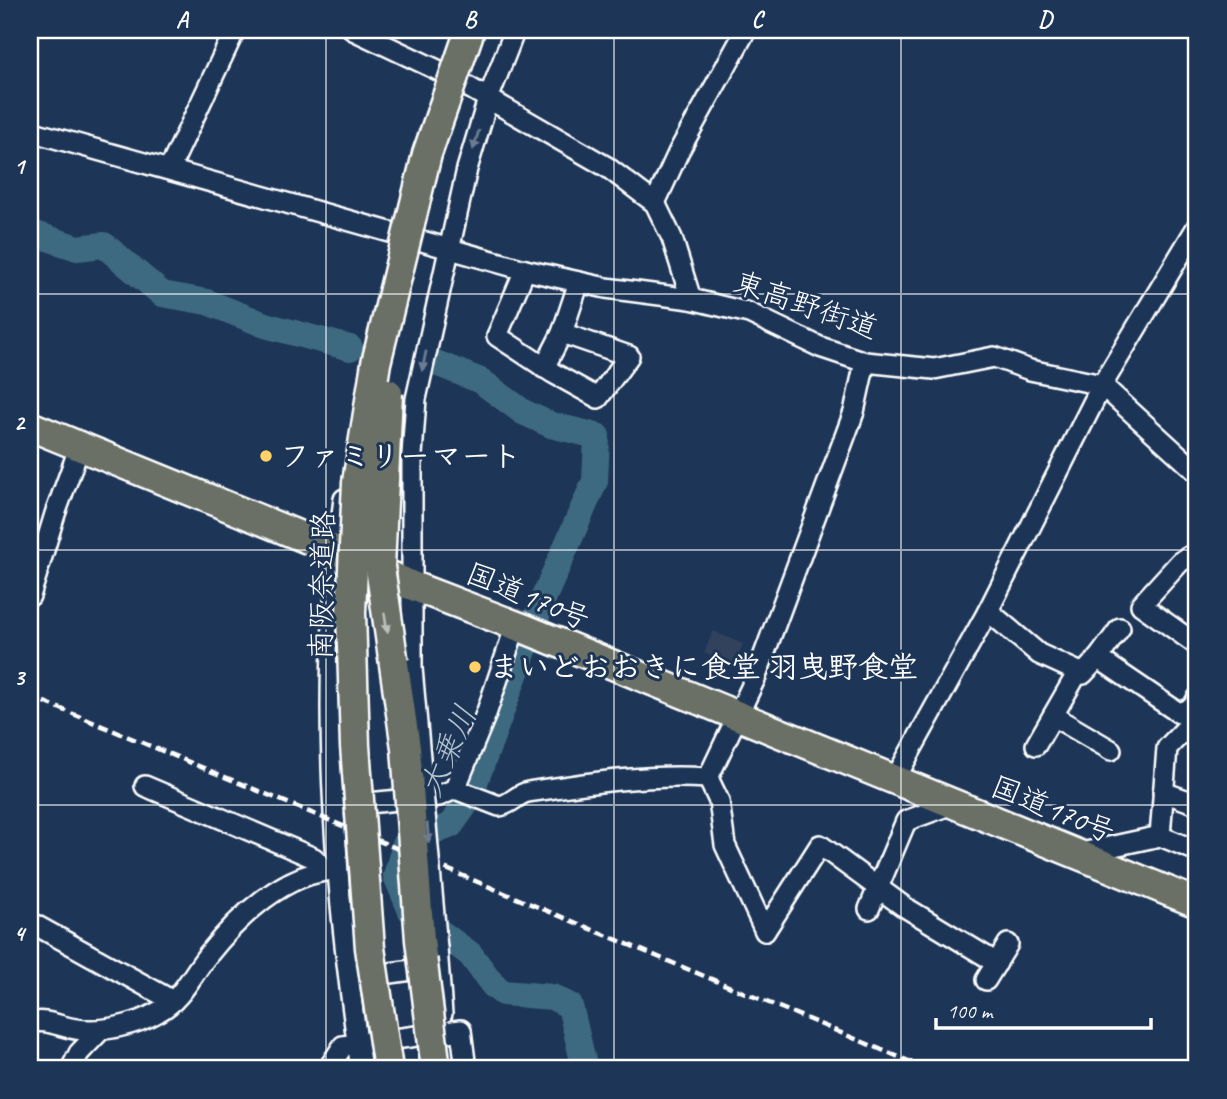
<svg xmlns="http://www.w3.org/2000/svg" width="1227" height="1099" viewBox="0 0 1227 1099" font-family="Caveat,'Klee One',sans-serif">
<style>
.built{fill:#30425c}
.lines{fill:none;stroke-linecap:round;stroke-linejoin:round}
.river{stroke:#3e6a81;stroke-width:26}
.minor-casing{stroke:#fff;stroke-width:24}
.highway-casing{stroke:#fff;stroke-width:33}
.minor{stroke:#1d3557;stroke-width:19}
.highway{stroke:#6b7065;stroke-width:28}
.rail{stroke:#fff;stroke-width:4.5;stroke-dasharray:10 5;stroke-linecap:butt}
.minor-bridge-casing{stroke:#fff;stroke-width:24;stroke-linecap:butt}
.highway-bridge-casing{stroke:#fff;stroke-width:33;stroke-linecap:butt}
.minor-bridge{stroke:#1d3557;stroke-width:19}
.highway-bridge{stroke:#6b7065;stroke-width:28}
.oneway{fill:#6c7c92}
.oneway2{fill:#bcbfba}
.grid{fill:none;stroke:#fff;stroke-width:2;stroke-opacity:0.55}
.poi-dot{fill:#ffd166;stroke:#1d3557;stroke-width:2.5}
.labels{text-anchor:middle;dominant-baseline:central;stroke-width:6;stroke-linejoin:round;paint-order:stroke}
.street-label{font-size:30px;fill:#fff;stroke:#1d3557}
.poi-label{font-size:30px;font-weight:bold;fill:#fff;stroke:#1d3557;text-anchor:start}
.water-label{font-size:32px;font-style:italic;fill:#b2c3cd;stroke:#1d3557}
.neatline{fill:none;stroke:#fff;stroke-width:2.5}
.grid-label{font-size:23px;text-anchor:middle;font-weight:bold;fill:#fff}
</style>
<rect width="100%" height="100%" fill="#1d3557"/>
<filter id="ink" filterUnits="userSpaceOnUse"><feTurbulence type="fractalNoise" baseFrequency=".0143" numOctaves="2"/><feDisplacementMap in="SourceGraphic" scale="14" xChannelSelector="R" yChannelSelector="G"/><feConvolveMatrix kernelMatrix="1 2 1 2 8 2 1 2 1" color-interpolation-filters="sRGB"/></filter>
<g filter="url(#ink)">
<path class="built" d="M 713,631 L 743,644 L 734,666 L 704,653 Z"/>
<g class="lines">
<g class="river">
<path d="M 30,232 L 77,248 L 104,245 L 162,294 L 207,302 L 265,325 L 350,348"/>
<path d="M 436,363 L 481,381 L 523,412 L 551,425 L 597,436 L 595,481 L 544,597 L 468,801 L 451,825 L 405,844 L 396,876 L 411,911 L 470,954 L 493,985 L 503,993 L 552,997 L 570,1006 L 585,1069"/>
</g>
<defs>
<g id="minor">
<path d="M 353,30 L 444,73 L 607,167 L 644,195 L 655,203 L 672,238 L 691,299"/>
<path d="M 30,131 L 525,270 L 606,288 L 691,299 L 749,313 L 820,347 L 865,362 L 934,369 L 994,357 L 1030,370 L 1102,385 L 1197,472"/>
<path d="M 170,168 L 235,30"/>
<path d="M 655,203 L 679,151 L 746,30"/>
<path d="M 525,270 L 497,336 L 553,373 L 598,398 L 629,356 L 562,333"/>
<path d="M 544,368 L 562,333 L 579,282"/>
<path d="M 344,499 C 319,689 333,880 361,1069"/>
<path d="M 1197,552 L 1180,562 L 1141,605 L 1197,645"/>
<path d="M 30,596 L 55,514 L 80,446"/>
<path d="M 988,611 L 1039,654 L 1083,674 L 1098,658 L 1179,713 L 1192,708 L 1197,699"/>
<path d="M 1098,658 L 1120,628"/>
<path d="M 412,668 L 412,455 L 416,399 L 467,169 L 488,99 L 515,30"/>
<path d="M 1053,716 L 1111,750"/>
<path d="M 1036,745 L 1078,672"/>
<path d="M 894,781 L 988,611 L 1102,385 L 1197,227"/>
<path d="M 145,786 L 314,858 L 325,870"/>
<path d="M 455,789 L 499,806 C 511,805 517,794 528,792 C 588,783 647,774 708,778"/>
<path d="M 1163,792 L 1197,804"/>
<path d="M 348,805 L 439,796 L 455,789 L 486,714 L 516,625"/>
<path d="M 1160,836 L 1167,748 L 1189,725 L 1197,726"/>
<path d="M 1077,854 L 1160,836 L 1197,851"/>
<path d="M 869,909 L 906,821 L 952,804"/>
<path d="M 30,922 L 173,1001"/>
<path d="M 765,931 L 725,845 L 719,801 L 708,778 L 755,679 L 854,412 L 865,362"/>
<path d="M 765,931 L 820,845 L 903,906 L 997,963"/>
<path d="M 437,948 L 442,1014"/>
<path d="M 362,977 L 433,967"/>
<path d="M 986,980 L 1008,944"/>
<path d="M 30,1023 C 47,1018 59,1027 76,1029 C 101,1033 136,1025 158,1012 C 182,999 191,976 207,956 C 237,918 285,871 337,870"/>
<path d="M 71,1069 L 79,1053 L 99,1032"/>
<path d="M 328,1069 L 343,1046 L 461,1030 L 466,1069"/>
</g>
<path id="highway" d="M 30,426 L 337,551 L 410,585 L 525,629 L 1197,903"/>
</defs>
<use href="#minor" class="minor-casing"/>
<use href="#highway" class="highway-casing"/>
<use href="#minor" class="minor"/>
<use href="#highway" class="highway"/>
<path class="rail" d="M 30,696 L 928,1069"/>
<defs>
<path id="minor-bridge" d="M 412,668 L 437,948"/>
<g id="highway-bridge">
<path d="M 388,393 L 380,567 L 406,748 L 420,940 L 436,1069"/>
<path d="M 388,1069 L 370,948 L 355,746 L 351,612 L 357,482 L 376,363 L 427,154 L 470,30"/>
</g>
</defs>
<use href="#minor-bridge" class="minor-bridge-casing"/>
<use href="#highway-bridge" class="highway-bridge-casing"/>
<use href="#minor-bridge" class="minor-bridge"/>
<use href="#highway-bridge" class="highway-bridge"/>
</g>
<defs><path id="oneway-solid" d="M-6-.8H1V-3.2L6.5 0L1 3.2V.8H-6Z" transform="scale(1.75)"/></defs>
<g class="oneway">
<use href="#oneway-solid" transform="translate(476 140) rotate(107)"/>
<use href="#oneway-solid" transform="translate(424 361) rotate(102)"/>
<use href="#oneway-solid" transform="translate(428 833) rotate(85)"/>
</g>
<use class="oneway2" href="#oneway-solid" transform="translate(386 623) rotate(81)"/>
</g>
<path class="grid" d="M 326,30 L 326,1069M 614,30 L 614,1069M 901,30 L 901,1069M 30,294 L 1197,294M 30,550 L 1197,550M 30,805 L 1197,805"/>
<g class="poi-dot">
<circle cx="266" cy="456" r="7"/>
<circle cx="475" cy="667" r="7"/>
</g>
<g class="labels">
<g class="street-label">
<text transform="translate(806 305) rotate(19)">東高野街道</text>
<text transform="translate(322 585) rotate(-89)">南阪奈道路</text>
<text transform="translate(528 596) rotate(22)">国道170号</text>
<text transform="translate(1053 809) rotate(22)">国道170号</text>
</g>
<g class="poi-label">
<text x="280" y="456">ファミリーマート</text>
<text x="489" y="667">まいどおおきに食堂 羽曳野食堂</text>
</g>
<g class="water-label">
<text transform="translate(448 751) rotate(-66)">大乗川</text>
</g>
</g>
<rect width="1227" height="1099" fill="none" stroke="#1d3557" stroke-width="77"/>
<path d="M936 1018v10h215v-10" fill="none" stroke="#ffffff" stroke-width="3.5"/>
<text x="947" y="1018" font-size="21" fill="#ffffff" stroke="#1d3557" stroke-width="5" paint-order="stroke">100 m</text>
<rect x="38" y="38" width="1150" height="1022" class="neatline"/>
<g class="grid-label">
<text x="182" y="27">A</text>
<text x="470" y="27">B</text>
<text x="757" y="27">C</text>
<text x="1045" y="27">D</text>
<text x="19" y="174">1</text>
<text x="19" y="430">2</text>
<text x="19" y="685">3</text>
<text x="19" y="941">4</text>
</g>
</svg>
